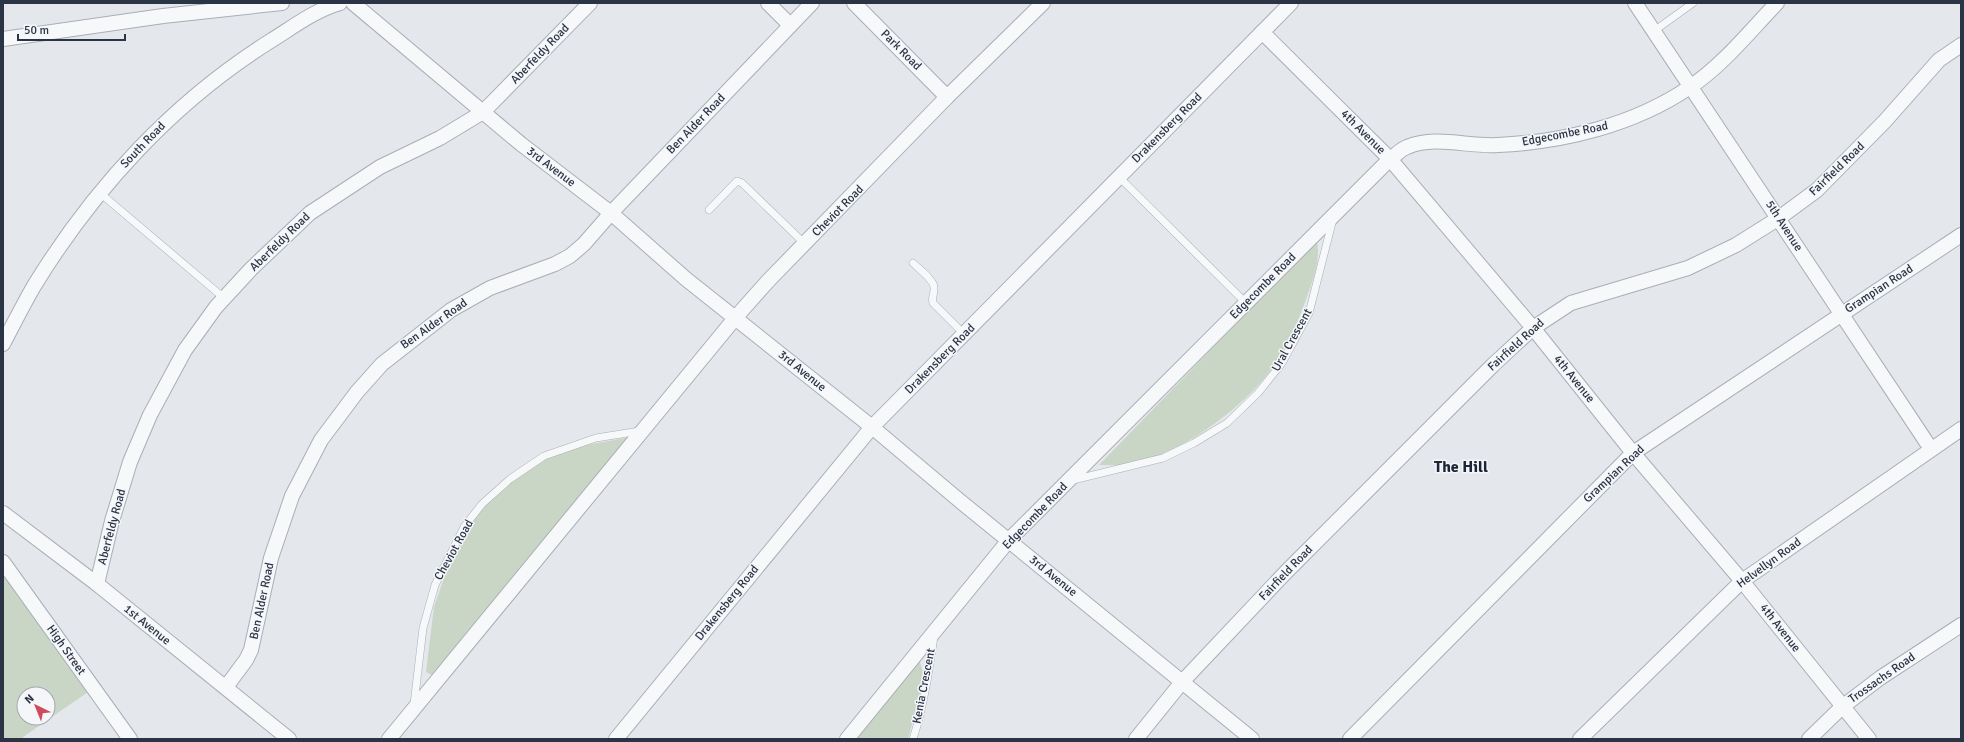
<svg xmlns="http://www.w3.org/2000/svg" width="1964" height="742" viewBox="0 0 1964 742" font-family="Signika,sans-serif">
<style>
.green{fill:#c9d6c5;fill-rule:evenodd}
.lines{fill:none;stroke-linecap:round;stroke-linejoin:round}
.service-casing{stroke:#a9aeb7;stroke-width:8}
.minor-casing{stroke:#a9aeb7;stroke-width:16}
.service{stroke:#f7f8fa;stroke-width:7}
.minor{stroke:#f7f8fa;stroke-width:14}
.labels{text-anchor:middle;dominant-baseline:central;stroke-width:3;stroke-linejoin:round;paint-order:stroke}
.street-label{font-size:12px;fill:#2b3445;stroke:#f4f6f9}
.district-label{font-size:16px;font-weight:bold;fill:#1d2536;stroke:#f4f6f9}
</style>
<rect width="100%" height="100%" fill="#e4e7ec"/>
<g class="green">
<path d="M 1317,240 C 1321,262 1312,282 1305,302 C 1296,328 1283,355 1265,377 C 1238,411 1178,455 1135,463 C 1124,466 1110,465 1099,465 Z"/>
<path d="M 630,437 L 434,676 L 426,672 L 434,607 L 446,572 L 466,526 L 491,497 L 529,466 L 560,450 Z"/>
<path d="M 3,568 L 88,692 L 23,737 L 24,739 L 3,739 ZM 24,694 L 48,694 L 48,718 L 24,718 Z"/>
<path d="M 919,659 L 923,672 L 919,699 L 908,739 L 854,739 Z"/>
</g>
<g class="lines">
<defs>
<g id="service">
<path d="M 1654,31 L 1693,3"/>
<path d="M 1119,177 L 1246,303"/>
<path d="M 100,193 L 224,298"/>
<path d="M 709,210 L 737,181 L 742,183 L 805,244"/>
<path d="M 913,263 C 919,269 933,279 934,287 C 935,293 931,297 933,303 L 964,334"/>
<path d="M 1073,480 L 1163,458 L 1194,443 L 1227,423 L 1258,393 L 1282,363 L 1309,313 L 1333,219"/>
<path d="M 414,704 L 423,628 L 435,585 L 464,527 L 482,504 L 510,479 L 544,456 L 596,438 L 640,431"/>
<path d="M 913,739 C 924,705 929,671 934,636"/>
</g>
<g id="minor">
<path d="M 353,3 L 521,144 L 611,213 L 686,279 L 872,427 L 960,501 L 1252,739"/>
<path d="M 768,3 L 790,25"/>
<path d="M 854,3 L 947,97"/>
<path d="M 1635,3 L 1931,449"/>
<path d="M 1262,32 L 1390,159 L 1533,328 L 1633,453 L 1742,581 L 1869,739"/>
<path d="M 3,39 L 163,16 L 282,3"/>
<path d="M 3,344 C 13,325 23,305 34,286 C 94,188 174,101 272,40 C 293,27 315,10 340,3"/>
<path d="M 3,513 L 97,584 L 289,739"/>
<path d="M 3,562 L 130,739"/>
<path d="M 97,584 L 112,521 L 130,462 L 150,415 L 185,350 L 216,307 L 251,269 L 310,213 L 380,167 L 440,138 L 483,112 L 590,3"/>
<path d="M 226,687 L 246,660 L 251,650 L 271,558 L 292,496 L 321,440 L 357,392 L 382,364 L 451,310 L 490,288 L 555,264 L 570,256 L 584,244 L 611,213 L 812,3"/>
<path d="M 389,739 L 736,317 L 768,281 L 947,97 L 1043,3"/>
<path d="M 616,739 L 872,427 L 1291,3"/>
<path d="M 847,739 L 1009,540 L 1390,159 C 1396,155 1401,149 1407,147 C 1436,135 1468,147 1498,145 C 1564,142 1634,125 1690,87 C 1723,65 1749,32 1777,3"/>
<path d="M 1136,739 L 1182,682 L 1286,572 L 1493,365 L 1533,328 L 1571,303 L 1688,268 L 1736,245 L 1779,218 L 1817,190 L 1885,121 L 1939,60 L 1961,45"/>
<path d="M 1350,739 L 1633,453 L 1961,235"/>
<path d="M 1580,739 L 1742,581 L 1961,429"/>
<path d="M 1809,739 L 1842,707 L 1880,678 L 1961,625"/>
</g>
</defs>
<use href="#service" class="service-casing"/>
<use href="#minor" class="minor-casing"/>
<use href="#service" class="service"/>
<use href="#minor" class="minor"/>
</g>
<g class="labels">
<g class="street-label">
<text transform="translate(901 50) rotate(45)">Park Road</text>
<text transform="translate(540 54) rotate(-46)">Aberfeldy Road</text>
<text transform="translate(696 124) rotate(-46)">Ben Alder Road</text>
<text transform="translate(1167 128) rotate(-45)">Drakensberg Road</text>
<text transform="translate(1363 132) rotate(45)">4th Avenue</text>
<text transform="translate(1565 134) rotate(-11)">Edgecombe Road</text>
<text transform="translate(143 145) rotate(-46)">South Road</text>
<text transform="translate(551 167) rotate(37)">3rd Avenue</text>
<text transform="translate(1837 169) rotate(-44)">Fairfield Road</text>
<text transform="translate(838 211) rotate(-45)">Cheviot Road</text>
<text transform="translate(1784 226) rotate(57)">5th Avenue</text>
<text transform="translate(280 242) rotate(-44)">Aberfeldy Road</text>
<text transform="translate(1263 286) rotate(-45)">Edgecombe Road</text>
<text transform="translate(1879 289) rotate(-33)">Grampian Road</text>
<text transform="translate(434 324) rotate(-35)">Ben Alder Road</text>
<text transform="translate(1292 340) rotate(-61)">Ural Crescent</text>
<text transform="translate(1516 345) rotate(-42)">Fairfield Road</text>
<text transform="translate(940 359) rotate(-45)">Drakensberg Road</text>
<text transform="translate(802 371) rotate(39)">3rd Avenue</text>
<text transform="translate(1574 379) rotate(51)">4th Avenue</text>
<text transform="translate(1614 474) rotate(-43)">Grampian Road</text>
<text transform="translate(1035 516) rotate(-46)">Edgecombe Road</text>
<text transform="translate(112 527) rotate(-75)">Aberfeldy Road</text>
<text transform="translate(454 550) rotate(-61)">Cheviot Road</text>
<text transform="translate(1769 563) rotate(-36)">Helvellyn Road</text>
<text transform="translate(1286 573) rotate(-46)">Fairfield Road</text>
<text transform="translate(1053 576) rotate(39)">3rd Avenue</text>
<text transform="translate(262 601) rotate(-78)">Ben Alder Road</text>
<text transform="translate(727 603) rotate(-51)">Drakensberg Road</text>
<text transform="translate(147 625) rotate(39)">1st Avenue</text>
<text transform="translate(1780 628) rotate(52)">4th Avenue</text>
<text transform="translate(66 650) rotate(55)">High Street</text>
<text transform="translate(1882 678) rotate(-35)">Trossachs Road</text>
<text transform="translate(924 686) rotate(-79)">Kenia Crescent</text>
</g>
<g class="district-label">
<text x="1461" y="467">The Hill</text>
</g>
</g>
<rect width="1964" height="742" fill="none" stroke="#2b3445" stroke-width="8"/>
<g transform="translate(36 706) rotate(317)"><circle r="19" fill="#f4f6f9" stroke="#a4a8b1"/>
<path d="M0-3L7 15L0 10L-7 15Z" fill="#d1495b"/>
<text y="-6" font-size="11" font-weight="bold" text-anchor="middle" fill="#2b3445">N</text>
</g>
<path d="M18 34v6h107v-6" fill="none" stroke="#2b3445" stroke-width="2"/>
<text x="24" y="34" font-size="12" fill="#2b3445" stroke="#f4f6f9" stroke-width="3" paint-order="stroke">50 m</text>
</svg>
